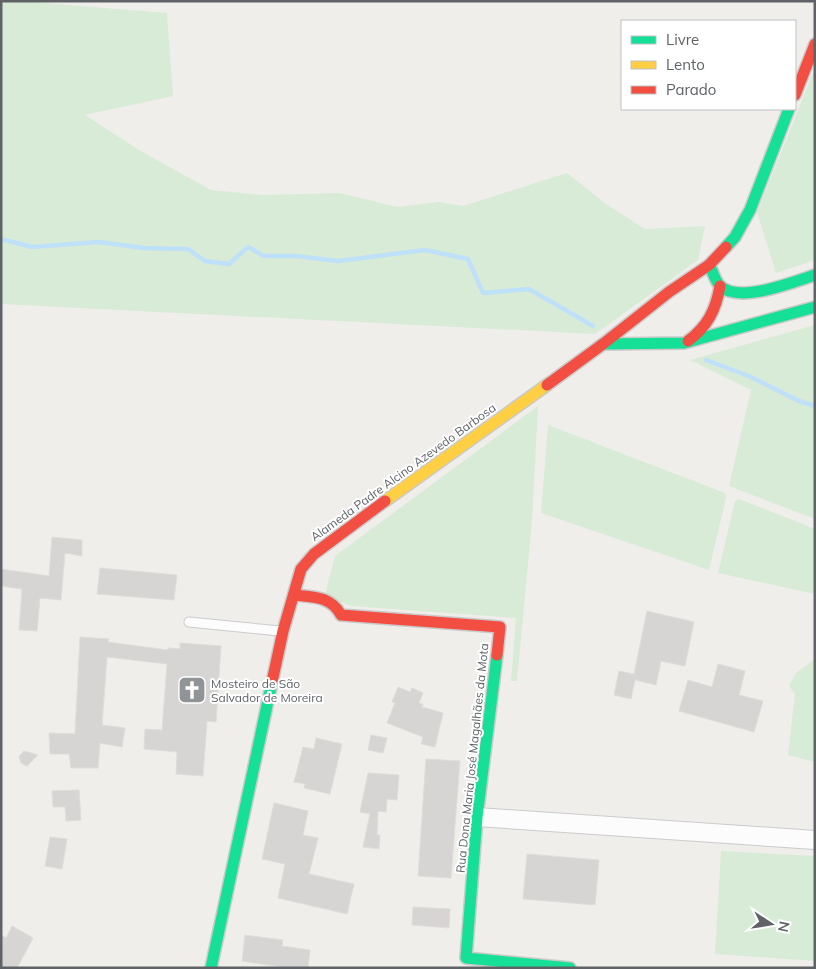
<svg xmlns="http://www.w3.org/2000/svg" width="816" height="969" viewBox="0 0 816 969" font-family="Mulish,sans-serif">
<style>
.green{fill:#d8ebd6}
.lines{fill:none;stroke-linecap:round;stroke-linejoin:round}
.stream{stroke:#bfe0f9;stroke-width:4.5}
.building{fill:#d6d5d3;stroke:#deddd9}
.lane-casing{stroke:#cbcccc;stroke-width:11}
.street-casing{stroke:#cbcccc;stroke-width:20}
.fast-casing{stroke:#cacacb;stroke-width:14}
.slow-casing{stroke:#cacacb;stroke-width:14}
.jam-casing{stroke:#cacacb;stroke-width:14}
.lane{stroke:#fdfcfc;stroke-width:9}
.street{stroke:#fdfcfc;stroke-width:18}
.fast{stroke:#16e098;stroke-width:11}
.slow{stroke:#ffcf43;stroke-width:11}
.jam{stroke:#f24e42;stroke-width:11}
.labels{text-anchor:middle;dominant-baseline:central;stroke-width:4;stroke-linejoin:round;paint-order:stroke}
.street-label{font-size:12px;fill:#5f6368;stroke:#fff}
.poi-label{font-size:12px;fill:#5f6368;stroke:#fff;text-anchor:start}
</style>
<rect width="100%" height="100%" fill="#efeeea"/>
<g class="green">
<path d="M 1,1 L 19,1 L 167,13 L 173,96 L 85,115 L 139,150 L 211,190 L 261,195 L 340,193 L 397,207 L 439,202 L 463,206 L 567,173 L 606,204 L 645,229 L 705,226 L 698,260 L 595,334 L 1,304 Z"/>
<path d="M 815,68 L 815,260 L 776,273 L 757,212 Z"/>
<path d="M 815,325 L 815,519 L 729,486 L 751,390 L 690,360 Z"/>
<path d="M 538,406 L 532,521 L 517,681 L 511,681 L 516,618 L 350,606 L 325,595 L 335,556 Z"/>
<path d="M 548,425 L 725,493 L 726,498 L 709,570 L 541,513 Z"/>
<path d="M 739,499 L 815,529 L 815,594 L 718,573 L 735,501 Z"/>
<path d="M 815,659 L 815,762 L 788,755 L 795,694 L 789,686 L 796,673 Z"/>
<path d="M 721,851 L 815,856 L 815,961 L 715,954 Z"/>
</g>
<g class="lines">
<g class="stream">
<path d="M 1,239 L 32,247 L 99,242 L 144,248 L 188,249 L 205,261 L 229,264 L 248,247 L 264,256 L 296,256 L 338,261 L 425,250 L 468,259 L 483,293 L 529,289 L 593,326"/>
<path d="M 706,360 L 751,377 L 799,401 L 815,406"/>
</g>
</g>
<g class="building">
<path d="M 52,537 L 82,540 L 82,556 L 65,553 L 61,600 L 40,598 L 37,631 L 19,630 L 22,589 L 1,586 L 1,569 L 49,576 Z"/>
<path d="M 100,568 L 177,575 L 174,600 L 97,594 Z"/>
<path d="M 647,611 L 694,622 L 685,666 L 661,661 L 656,685 L 635,680 L 631,699 L 614,695 L 619,671 L 634,674 Z"/>
<path d="M 80,637 L 109,639 L 108,642 L 168,650 L 168,648 L 180,649 L 180,643 L 221,646 L 216,722 L 207,721 L 203,776 L 176,774 L 177,752 L 144,749 L 145,729 L 162,730 L 167,664 L 107,657 L 102,725 L 125,728 L 122,747 L 100,743 L 98,768 L 71,768 L 69,754 L 50,754 L 49,733 L 75,734 Z"/>
<path d="M 718,664 L 745,671 L 739,695 L 763,701 L 754,732 L 679,711 L 688,680 L 712,687 Z"/>
<path d="M 398,687 L 410,692 L 412,688 L 423,693 L 419,703 L 423,704 L 422,707 L 443,713 L 435,747 L 421,744 L 423,737 L 387,723 L 395,703 L 392,702 Z"/>
<path d="M 371,735 L 387,738 L 383,753 L 368,750 Z"/>
<path d="M 316,738 L 342,744 L 330,794 L 304,788 L 305,784 L 294,782 L 303,747 L 314,749 Z"/>
<path d="M 24,751 L 38,755 L 27,766 L 21,763 L 19,756 Z"/>
<path d="M 426,759 L 460,761 L 451,878 L 418,876 Z"/>
<path d="M 368,773 L 399,775 L 397,800 L 387,799 L 386,812 L 378,811 L 377,835 L 380,835 L 379,849 L 363,847 L 370,814 L 360,812 Z"/>
<path d="M 79,790 L 81,820 L 66,821 L 65,807 L 53,807 L 52,791 Z"/>
<path d="M 274,803 L 308,811 L 303,835 L 318,838 L 309,874 L 354,884 L 347,914 L 278,898 L 285,864 L 262,859 Z"/>
<path d="M 50,837 L 67,839 L 62,869 L 45,866 Z"/>
<path d="M 527,854 L 599,860 L 595,905 L 523,899 Z"/>
<path d="M 413,907 L 450,909 L 449,928 L 412,925 Z"/>
<path d="M 12,926 L 33,938 L 17,968 L 1,968 L 1,935 L 6,938 Z"/>
<path d="M 245,935 L 283,940 L 282,946 L 310,950 L 308,968 L 288,968 L 242,961 Z"/>
</g>
<g class="lines">
<defs>
<path id="lane" d="M 189,622 L 280,631"/>
<path id="street" d="M 477,817 L 815,840"/>
<g id="fast">
<path d="M 726,247 L 735,237 L 750,210 L 789,109"/>
<path d="M 709,265 C 713,271 715,281 720,286 C 739,304 793,282 815,275"/>
<path d="M 603,344 L 684,343 L 815,307"/>
<path d="M 497,655 L 477,817 L 466,958 L 570,968"/>
<path d="M 211,968 L 272,682"/>
</g>
<path id="slow" d="M 385,501 L 547,385"/>
<g id="jam">
<path d="M 795,95 L 815,44"/>
<path d="M 688,341 C 707,327 716,310 720,286"/>
<path d="M 547,385 L 603,344 L 669,292 L 709,265 L 726,247"/>
<path d="M 294,595 C 313,597 331,596 341,615 L 500,627 L 497,655"/>
<path d="M 272,682 L 283,631 L 301,569 L 314,554 L 385,501"/>
</g>
</defs>
<use href="#lane" class="lane-casing"/>
<use href="#street" class="street-casing"/>
<use href="#fast" class="fast-casing"/>
<use href="#slow" class="slow-casing"/>
<use href="#jam" class="jam-casing"/>
<use href="#lane" class="lane"/>
<use href="#street" class="street"/>
<use href="#fast" class="fast"/>
<use href="#slow" class="slow"/>
<use href="#jam" class="jam"/>
</g>
<defs>
<symbol id="church-square" viewBox="-11 -11 22 22"><rect x="-9" y="-9" width="18" height="18" rx="4" fill="#919496" stroke="#fff"/><path d="M-1.2-6h2.4v3.5h3.3v2.4h-3.3V6h-2.4V-.1h-3.3v-2.4h3.3Z" fill="#fff"/></symbol>
</defs>
<g fill-rule="evenodd">
<use href="#church-square" x="176" y="674" width="32" height="32"/>
</g>
<g class="labels">
<g class="street-label">
<text transform="translate(403 472) rotate(-36)">Alameda Padre Alcino Azevedo Barbosa</text>
<text transform="translate(472 758) rotate(-84)">Rua Dona Maria José Magalhães da Mota</text>
</g>
<g class="poi-label">
<text x="211" y="683">Mosteiro de São<tspan x="211" dy="14">Salvador de Moreira</tspan></text>
</g>
</g>
<rect width="816" height="969" fill="none" stroke="#5f6368" stroke-width="5"/>
<rect x="621" y="20" width="175" height="90" fill="#ffffff" stroke="#bfc1c3"/>
<rect x="631" y="36" width="25" height="8" fill="#16e098" stroke="#bfc1c3"/>
<text x="666" y="45" font-size="15" fill="#5f6368">Livre</text>
<rect x="631" y="61" width="25" height="8" fill="#ffcf43" stroke="#bfc1c3"/>
<text x="666" y="70" font-size="15" fill="#5f6368">Lento</text>
<rect x="631" y="86" width="25" height="8" fill="#f24e42" stroke="#bfc1c3"/>
<text x="666" y="95" font-size="15" fill="#5f6368">Parado</text>
<g transform="translate(771 924) rotate(102)" stroke="#ffffff" stroke-width="4" paint-order="stroke">
<path d="M0-4L9 19L0 12L-9 19Z" fill="#5f6368"/>
<text y="-8" font-size="14" font-weight="bold" text-anchor="middle" fill="#5f6368">N</text>
</g>
</svg>
